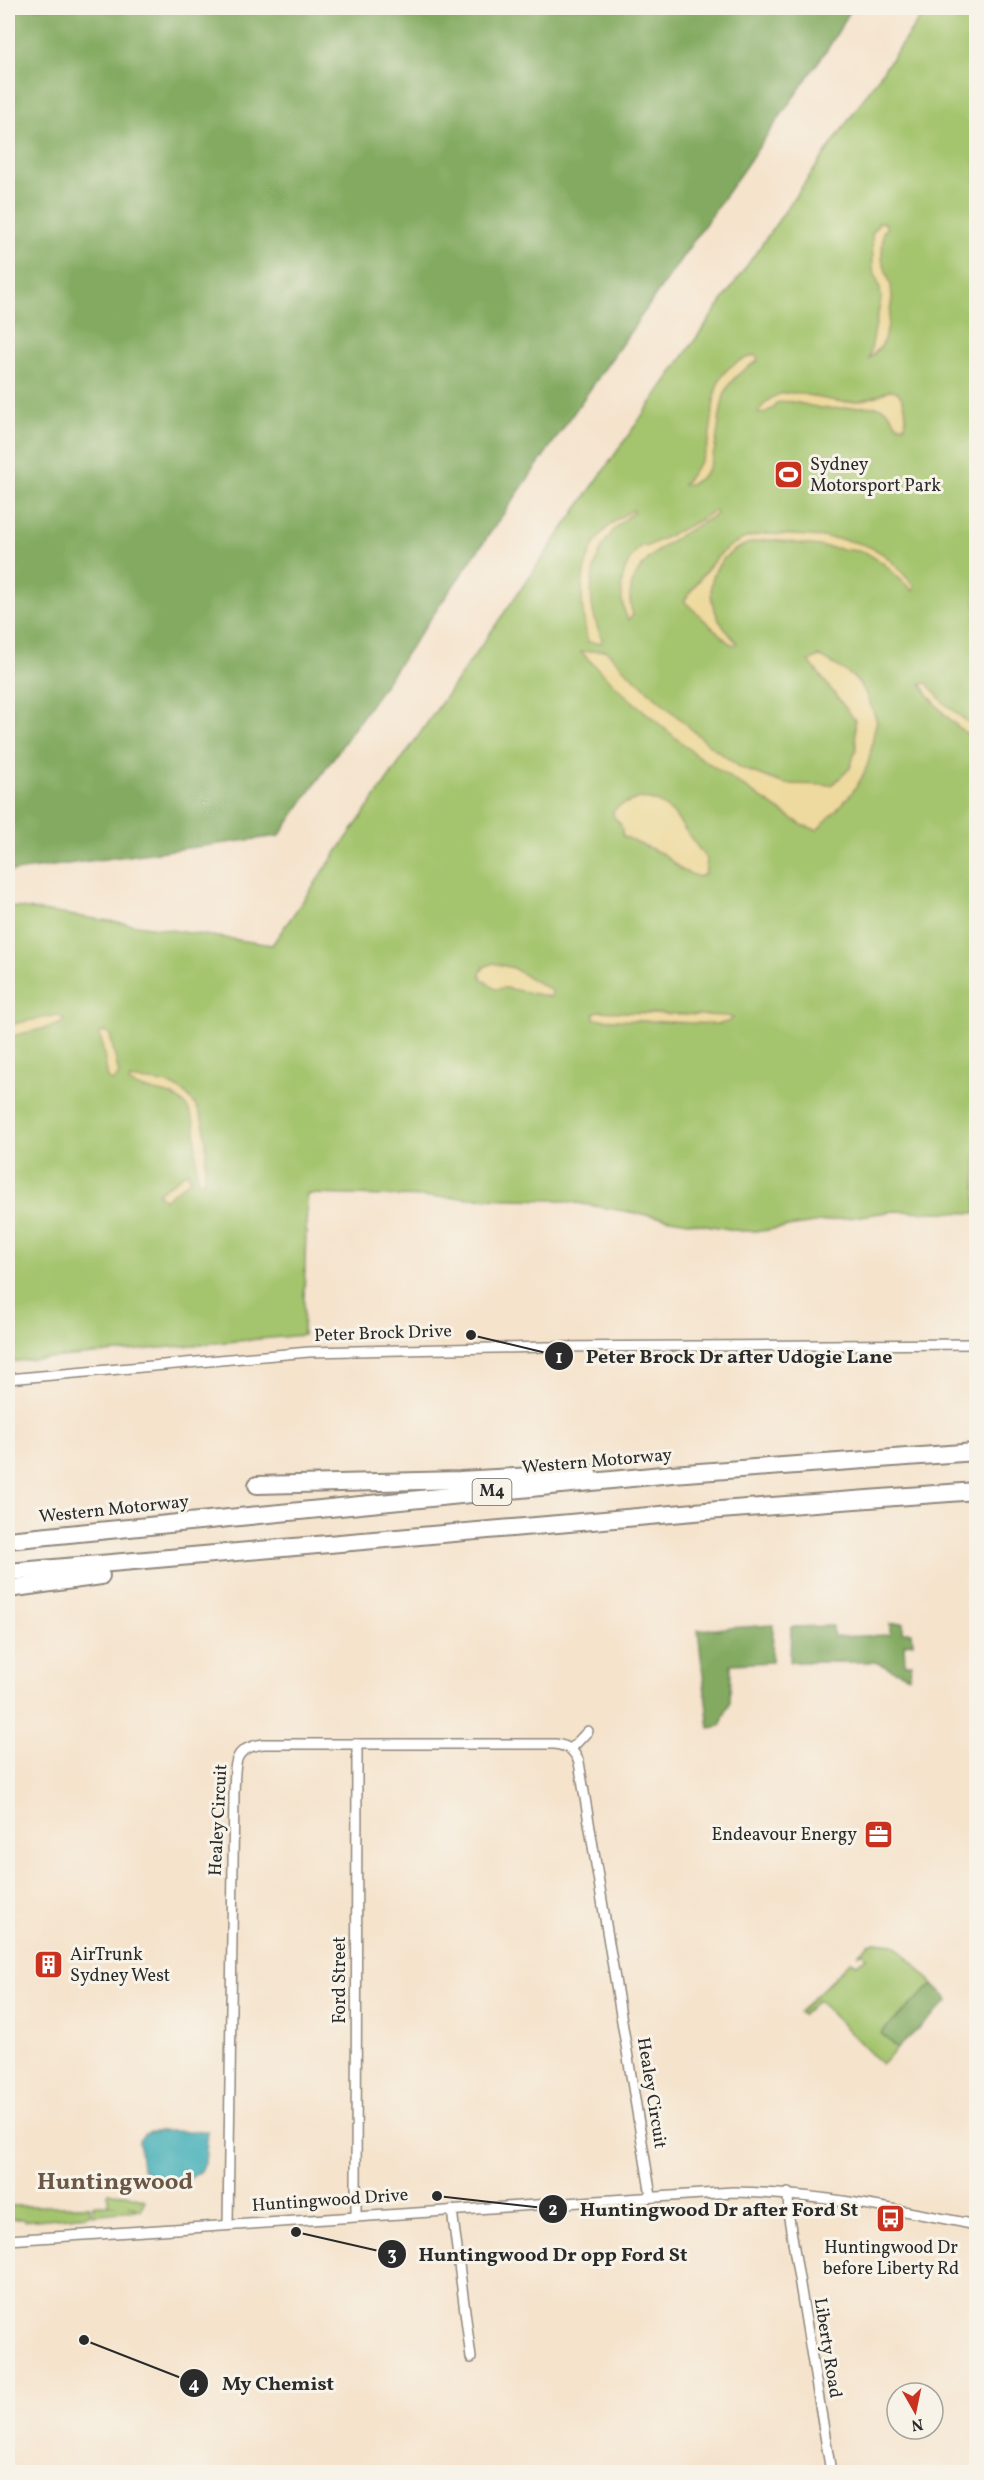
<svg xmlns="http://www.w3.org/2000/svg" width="984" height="2480" viewBox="0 0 984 2480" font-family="Vollkorn,serif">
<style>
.green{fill:#a4c46d;stroke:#68784c;stroke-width:1.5}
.forest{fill:#83aa60;stroke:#576a46;stroke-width:1.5}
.sand{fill:#eeda9e;stroke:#8c8264;stroke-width:1.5}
.water{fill:#3bacb6;stroke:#336c70;stroke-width:1.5}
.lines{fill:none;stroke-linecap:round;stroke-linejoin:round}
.street-casing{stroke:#90877c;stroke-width:12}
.highway-casing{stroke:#90877c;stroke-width:20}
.street{stroke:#fff;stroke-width:9}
.highway{stroke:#fff;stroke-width:16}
.labels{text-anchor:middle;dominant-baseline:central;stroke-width:6;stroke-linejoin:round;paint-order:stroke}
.shield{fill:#f7f3e8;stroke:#686764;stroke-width:1.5}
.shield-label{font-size:16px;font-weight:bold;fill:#2b2b2b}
.poi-label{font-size:18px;fill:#2b2b2b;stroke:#f7f3e8;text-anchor:start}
.street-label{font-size:18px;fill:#2b2b2b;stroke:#f7f3e8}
.district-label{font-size:24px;font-weight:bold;fill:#6c5746;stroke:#f7f3e8}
.leader{fill:none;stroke:#2b2b2b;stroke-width:2}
.callout-dot{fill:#2b2b2b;stroke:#f7f3e8;stroke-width:2}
.mark-label{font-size:18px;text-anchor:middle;font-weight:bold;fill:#fff}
.callout-label{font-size:20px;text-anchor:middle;font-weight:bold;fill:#2b2b2b;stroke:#f7f3e8;stroke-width:6;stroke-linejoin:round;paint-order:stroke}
</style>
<rect width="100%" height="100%" fill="#f7f3e8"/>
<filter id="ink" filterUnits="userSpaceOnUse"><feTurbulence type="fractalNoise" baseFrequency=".0167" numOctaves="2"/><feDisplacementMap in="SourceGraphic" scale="12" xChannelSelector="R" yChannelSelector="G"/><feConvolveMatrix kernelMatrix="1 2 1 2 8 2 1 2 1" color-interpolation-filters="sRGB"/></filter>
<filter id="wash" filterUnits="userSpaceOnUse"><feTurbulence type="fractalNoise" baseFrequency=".008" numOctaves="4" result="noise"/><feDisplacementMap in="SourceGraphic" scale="24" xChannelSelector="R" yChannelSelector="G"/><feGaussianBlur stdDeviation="1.35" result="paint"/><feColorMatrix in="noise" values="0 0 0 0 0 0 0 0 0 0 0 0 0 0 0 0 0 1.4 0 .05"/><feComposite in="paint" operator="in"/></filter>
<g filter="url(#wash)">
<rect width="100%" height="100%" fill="#f5e3cc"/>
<g class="green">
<path d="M 927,8 L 976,8 L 976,1213 L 894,1211 L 761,1231 L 741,1231 L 559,1200 L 307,1194 L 303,1335 L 8,1362 L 8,906 L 272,945 Z"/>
<path d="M 875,1942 L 895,1944 L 933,1984 L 881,2033 L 897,2049 L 881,2064 L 818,2000 L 802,2015 L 799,2012 L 851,1961 L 857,1964 L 866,1957 L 862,1952 L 857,1955 L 869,1944 Z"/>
<path d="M 108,2193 L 126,2194 L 145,2200 L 140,2211 L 129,2205 L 137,2210 L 93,2215 L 93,2205 L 116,2205 L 108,2205 Z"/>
<path d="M 8,2206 L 90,2206 L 90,2215 L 25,2221 L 24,2219 L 9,2219 Z"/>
</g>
<g class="forest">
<path d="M 8,8 L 852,8 L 830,45 L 279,836 L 8,872 Z"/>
<path d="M 903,1623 L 903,1632 L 912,1632 L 913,1643 L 904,1644 L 905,1664 L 912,1663 L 909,1677 L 875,1662 L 790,1662 L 791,1627 L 833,1626 L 834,1637 L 890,1635 L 890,1624 Z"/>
<path d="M 773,1625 L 772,1662 L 731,1664 L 730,1702 L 720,1726 L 709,1728 L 698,1630 Z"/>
<path d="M 933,1984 L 949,2000 L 897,2049 L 881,2033 Z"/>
</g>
<g class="sand">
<path d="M 879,222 L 885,223 L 887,229 L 883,232 L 882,259 L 891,286 L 892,298 L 887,330 L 882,345 L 869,359 L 881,299 L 880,288 L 873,268 L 872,234 Z"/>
<path d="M 756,355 L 758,361 C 744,369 731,378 725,393 C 714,420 724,481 683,485 C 691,474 701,464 706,450 C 720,410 700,369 756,355 Z"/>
<path d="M 890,390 L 896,391 C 906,400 907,413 905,426 L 897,425 C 893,418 890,411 882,408 C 866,403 840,411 821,408 C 805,406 792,398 776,403 L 774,408 L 762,414 L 758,413 C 780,375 814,402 846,402 C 862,402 876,397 890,390 Z"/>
<path d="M 633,510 L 634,512 C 591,542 581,592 602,639 L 601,643 L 588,642 C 576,590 578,536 633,510 Z"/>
<path d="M 715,510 L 717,514 C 681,536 615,563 633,615 L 628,620 C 616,594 620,565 642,545 L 646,547 L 698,521 Z"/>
<path d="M 767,534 C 796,535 848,536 874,549 C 890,556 903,574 915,587 L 913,591 L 883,563 L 865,552 L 772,540 C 731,540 698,571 716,613 C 720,625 729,634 737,643 L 735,645 L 729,643 L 684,601 C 709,568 722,537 767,534 Z"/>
<path d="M 606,650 L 623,668 L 708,744 L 741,768 L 785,784 L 832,785 L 850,768 L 856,749 L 855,720 L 809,661 L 819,656 C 858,678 862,678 877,722 C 873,728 872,752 868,763 C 859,791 837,809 817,830 L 802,825 L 696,755 L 624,694 L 581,652 Z"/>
<path d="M 927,683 L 943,702 L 976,729 L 976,741 C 953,725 936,708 921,684 Z"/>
<path d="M 640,798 L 658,802 L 673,813 L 707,860 L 705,874 L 699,877 L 683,871 L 663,854 L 623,836 L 621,825 L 614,817 L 613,811 L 621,805 Z"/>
<path d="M 493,963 L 513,968 L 552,991 L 551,997 L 506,988 L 495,989 L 482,979 L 480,974 L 484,967 Z"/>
<path d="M 598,1011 L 727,1016 L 733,1018 L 730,1021 L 720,1024 L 594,1019 L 594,1013 Z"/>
<path d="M 57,1015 L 63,1018 L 63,1022 L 58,1025 L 8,1037 L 8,1025 Z"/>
<path d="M 105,1031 L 110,1035 L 118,1070 L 119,1075 L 113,1081 L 108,1079 L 100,1033 Z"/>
<path d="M 130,1079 C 141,1081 167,1081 176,1087 C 210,1107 208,1145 204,1179 L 201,1182 L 198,1181 C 191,1154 207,1113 173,1096 C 158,1089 142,1092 129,1082 Z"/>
<path d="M 187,1172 L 191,1179 L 164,1200 L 158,1193 Z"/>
</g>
<path class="water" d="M 151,2131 L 208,2131 L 205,2162 L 201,2171 L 180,2185 L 170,2185 L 146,2172 L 142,2168 L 139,2141 L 144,2134 Z"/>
</g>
<g filter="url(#ink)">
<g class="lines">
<defs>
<g id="street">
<path d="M 8,1379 L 309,1352 L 546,1347 L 976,1344"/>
<path d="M 571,1749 L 588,1731"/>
<path d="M 788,2193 L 789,2218 L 831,2472"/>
<path d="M 452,2210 L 471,2358"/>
<path d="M 356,2216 L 357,1744"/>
<path d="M 228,2225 L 234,1793 C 236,1764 230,1749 263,1744 L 555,1744 C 568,1746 574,1750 579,1762 L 651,2196"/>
<path d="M 8,2240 L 733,2192 C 816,2193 896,2209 976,2225"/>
</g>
<g id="highway">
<path d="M 257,1485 L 460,1480 L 588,1473"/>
<path d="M 8,1540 L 672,1474 L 976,1452"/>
<path d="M 8,1572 L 706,1511 L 976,1491"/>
<path d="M 8,1589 L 101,1576"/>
</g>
</defs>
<use href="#street" class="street-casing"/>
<use href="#highway" class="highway-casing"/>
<use href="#street" class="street"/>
<use href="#highway" class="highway"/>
</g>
</g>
<defs>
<symbol id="stadium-square" viewBox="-11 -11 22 22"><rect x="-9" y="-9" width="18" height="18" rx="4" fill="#c8321e" stroke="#f7f3e8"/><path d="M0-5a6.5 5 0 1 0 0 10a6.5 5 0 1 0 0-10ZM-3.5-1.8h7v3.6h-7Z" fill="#fff"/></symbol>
<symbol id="office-square" viewBox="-11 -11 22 22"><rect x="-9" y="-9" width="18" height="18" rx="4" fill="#c8321e" stroke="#f7f3e8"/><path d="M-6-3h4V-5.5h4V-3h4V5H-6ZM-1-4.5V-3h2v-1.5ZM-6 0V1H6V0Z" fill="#fff"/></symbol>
<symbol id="building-square" viewBox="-11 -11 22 22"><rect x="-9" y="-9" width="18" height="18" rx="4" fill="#c8321e" stroke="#f7f3e8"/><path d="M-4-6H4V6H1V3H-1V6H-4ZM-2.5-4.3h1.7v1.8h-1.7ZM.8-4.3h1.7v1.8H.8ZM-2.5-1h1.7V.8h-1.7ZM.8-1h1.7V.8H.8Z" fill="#fff"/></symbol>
<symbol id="bus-square" viewBox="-11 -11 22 22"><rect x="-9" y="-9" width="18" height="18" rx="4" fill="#c8321e" stroke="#f7f3e8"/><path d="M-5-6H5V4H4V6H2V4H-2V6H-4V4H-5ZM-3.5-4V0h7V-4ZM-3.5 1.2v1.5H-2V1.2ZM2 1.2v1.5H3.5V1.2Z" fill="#fff"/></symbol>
</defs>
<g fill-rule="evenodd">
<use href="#stadium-square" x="772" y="458" width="33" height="33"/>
<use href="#office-square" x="862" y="1818" width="33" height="33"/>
<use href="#building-square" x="32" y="1948" width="33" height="33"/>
<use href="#bus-square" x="874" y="2202" width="33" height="33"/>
</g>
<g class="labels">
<rect class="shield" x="472.5" y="1479" width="39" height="26" rx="4.5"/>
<g class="shield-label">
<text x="492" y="1492">M4</text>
</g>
<g class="poi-label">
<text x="810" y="465">Sydney<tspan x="810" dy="21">Motorsport Park</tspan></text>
<text x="857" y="1835" text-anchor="end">Endeavour Energy</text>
<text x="70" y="1955">AirTrunk<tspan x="70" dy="21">Sydney West</tspan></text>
<text x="891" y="2248" text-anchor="middle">Huntingwood Dr<tspan x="891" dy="21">before Liberty Rd</tspan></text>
</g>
<g class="street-label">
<text transform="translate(383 1334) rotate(-2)">Peter Brock Drive</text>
<text transform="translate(597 1462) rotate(-5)">Western Motorway</text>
<text transform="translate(114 1510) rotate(-6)">Western Motorway</text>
<text transform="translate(219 1820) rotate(-87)">Healey Circuit</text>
<text transform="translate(340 1980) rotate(-90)">Ford Street</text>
<text transform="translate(651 2093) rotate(81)">Healey Circuit</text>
<text transform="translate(330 2201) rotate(-4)">Huntingwood Drive</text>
<text transform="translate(827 2348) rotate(81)">Liberty Road</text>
</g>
<g class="district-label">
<text x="115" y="2183">Huntingwood</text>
</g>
</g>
<path class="leader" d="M471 1335L559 1356M437 2196L553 2209M296 2232L392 2254M84 2340L194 2383"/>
<g class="callout-dot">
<circle cx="471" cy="1335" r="6"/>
<circle cx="437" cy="2196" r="6"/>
<circle cx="296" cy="2232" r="6"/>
<circle cx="84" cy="2340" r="6"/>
<circle cx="559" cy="1356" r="15"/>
<circle cx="553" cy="2209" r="15"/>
<circle cx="392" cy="2254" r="15"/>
<circle cx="194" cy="2383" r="15"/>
</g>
<g class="mark-label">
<text x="559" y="1363">1</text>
<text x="553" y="2215">2</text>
<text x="392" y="2260">3</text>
<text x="194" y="2390">4</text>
</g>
<g class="callout-label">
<text x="739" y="1363">Peter Brock Dr after Udogie Lane</text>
<text x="719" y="2216">Huntingwood Dr after Ford St</text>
<text x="553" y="2261">Huntingwood Dr opp Ford St</text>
<text x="278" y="2390">My Chemist</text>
</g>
<rect width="984" height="2480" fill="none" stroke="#f7f3e8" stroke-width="30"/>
<g transform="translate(915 2411) rotate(171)"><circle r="28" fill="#f7f3e8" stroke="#a5a39c" stroke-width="1.5"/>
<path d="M0-4.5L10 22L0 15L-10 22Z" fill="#c8321e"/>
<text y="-9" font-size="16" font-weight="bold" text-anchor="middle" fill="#2b2b2b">N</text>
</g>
</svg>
